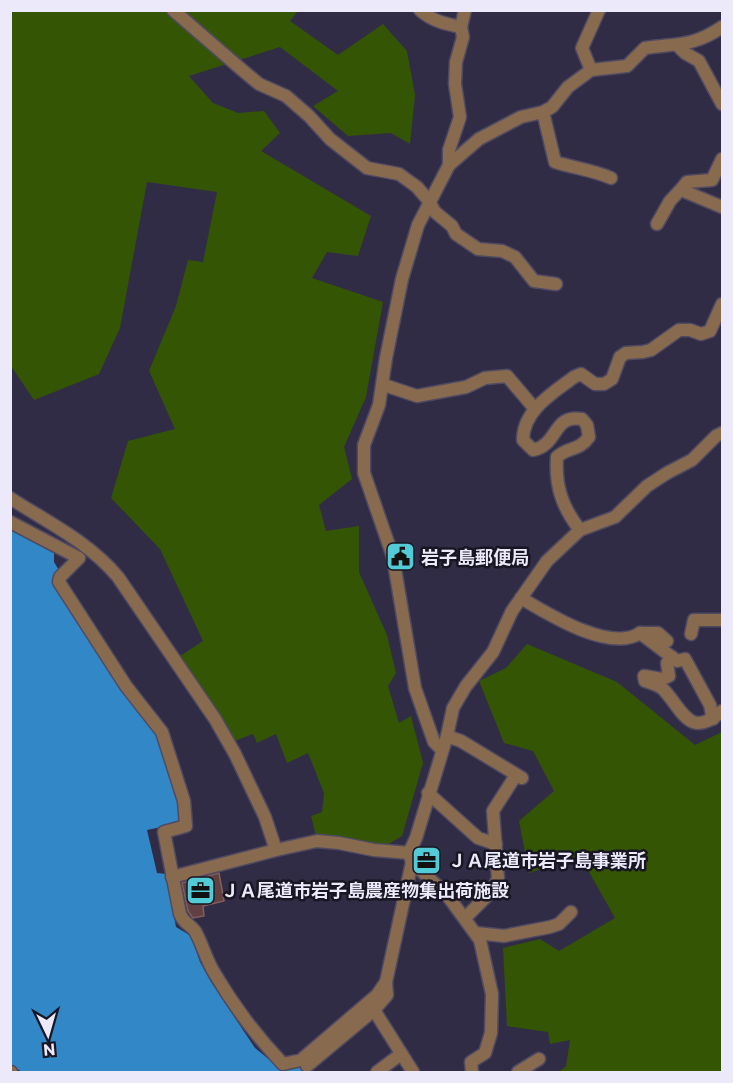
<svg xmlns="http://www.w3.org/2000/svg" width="733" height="1083" viewBox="0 0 733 1083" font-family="Commissioner,'Noto Sans JP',sans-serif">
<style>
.green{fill:#345504}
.water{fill:#3287c6}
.building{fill:#604040;stroke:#825f5e;stroke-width:1.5}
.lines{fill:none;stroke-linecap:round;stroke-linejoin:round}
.minor-casing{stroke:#4f4a62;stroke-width:15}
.minor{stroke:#886a4e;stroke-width:12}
.labels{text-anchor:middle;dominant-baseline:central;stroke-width:5;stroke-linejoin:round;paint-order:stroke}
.poi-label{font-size:18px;font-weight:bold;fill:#ebe9fa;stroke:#181622;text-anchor:start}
</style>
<rect width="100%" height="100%" fill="#312c45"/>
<g class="green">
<path d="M 10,11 L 298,11 L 290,21 L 338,55 L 383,24 L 407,51 L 415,95 L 410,144 L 391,133 L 348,136 L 313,106 L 338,91 L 280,47 L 189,76 L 213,103 L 238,113 L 264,111 L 280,133 L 261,151 L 371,216 L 358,256 L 327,252 L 312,278 L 383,302 L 366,397 L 344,447 L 352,479 L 319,505 L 326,531 L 359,526 L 359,572 L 387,635 L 396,673 L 388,686 L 399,723 L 411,716 L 423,763 L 402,836 L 380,849 L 317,840 L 311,816 L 322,812 L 324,793 L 308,753 L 287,763 L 276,734 L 257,743 L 253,734 L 232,742 L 177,658 L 203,641 L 160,549 L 111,498 L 128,441 L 175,429 L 149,371 L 176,306 L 188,260 L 203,262 L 217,192 L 147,182 L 120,328 L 99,374 L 34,400 L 11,366 Z"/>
<path d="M 527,644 L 617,682 L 695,745 L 722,732 L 722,1072 L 559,1072 L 566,1066 L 570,1040 L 550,1044 L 548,1032 L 507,1026 L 503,948 L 540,939 L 559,951 L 615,918 L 580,856 L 529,873 L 519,821 L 554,791 L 533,751 L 504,743 L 479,681 L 506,668 Z"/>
</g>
<path class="water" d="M 10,529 L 54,553 L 54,562 L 60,572 L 53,580 L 80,626 L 161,738 L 178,796 L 180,823 L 147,830 L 157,873 L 166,874 L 176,927 L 191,936 L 200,962 L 211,982 L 255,1048 L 282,1070 L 299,1065 L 304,1072 L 22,1072 L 11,1065 Z"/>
<path class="building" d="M 219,873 L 224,901 L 203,906 L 204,916 L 193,918 L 188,911 L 182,883 Z"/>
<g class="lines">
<defs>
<g id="minor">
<path d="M 173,10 L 241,69 L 259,84 L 286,96 L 309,116 L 330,139 L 367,168 L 399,174 L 417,187 L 429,201 L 435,212 L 452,226 L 456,234 L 478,249 L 502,251 L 515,257 L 534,281 L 556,284"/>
<path d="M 420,10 C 432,21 446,24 461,27"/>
<path d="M 678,46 L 685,53 L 699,61 L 722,104"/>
<path d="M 591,70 L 582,48 L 599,10"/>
<path d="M 543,112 L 555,162 C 574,168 593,170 611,178"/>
<path d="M 722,159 L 712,180 L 687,182 L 683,187 L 686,192 L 722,207"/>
<path d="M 449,165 L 449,150 L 460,117 L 455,84 L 456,62 L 463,37 L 461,27 L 465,10"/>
<path d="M 657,224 L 670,201 L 683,187"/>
<path d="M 382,386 L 387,386 L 417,396 L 466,387 L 485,378 L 507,376 L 535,409"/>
<path d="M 10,498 C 47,522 89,542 118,577 L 215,719 L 235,754 L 265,817 L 276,850"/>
<path d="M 10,522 L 79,558 L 60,577 L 59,582 L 126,686 L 162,732 L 184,801 L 186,826 L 164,832 L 180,914 C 184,924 190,924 195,931 C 203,945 206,960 215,974 C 234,1006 257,1037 283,1064 L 301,1060 L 377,995 L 386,982 L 412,862"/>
<path d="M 580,530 C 562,507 555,486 557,457 C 569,446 578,452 589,437 L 587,425 L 582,419 C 552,414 559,445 533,450 L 523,440 C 523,410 553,393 574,377 L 581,374 L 595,384 L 604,384 L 612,379 L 620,357 L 626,353 L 643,352 L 651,350 L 679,330 L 690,330 L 701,334 L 710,331 L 722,304"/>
<path d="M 521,598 C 548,614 610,653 640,633 L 677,661 L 685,659 L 710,705 L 713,719"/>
<path d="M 640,633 L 658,633 L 667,641"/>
<path d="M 691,634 L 694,620 L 722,620"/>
<path d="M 672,657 L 667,663 L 669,676 L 662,679 L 644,676 L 645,681 C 651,683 658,685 663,689 C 683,710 689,740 722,711"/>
<path d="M 447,736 L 461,741 L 522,778"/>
<path d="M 442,750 L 434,742 L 415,688 L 393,557 L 364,473 L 364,445 L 379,405 L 386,358 L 402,279 L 418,225 L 449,165 L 479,139 L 521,117 L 543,112 L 552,107 L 568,87 L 591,70 L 627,66 L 645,48 C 677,43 693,47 722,27"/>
<path d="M 428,793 L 478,838 L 496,844"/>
<path d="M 410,856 L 412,862 L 447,895 L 480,940 L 492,994 L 491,1033 L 485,1053 L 471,1062 L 472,1072"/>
<path d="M 172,877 L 276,850 L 317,841 L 339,843 L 374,850 L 409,853 L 416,838 L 447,736 L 453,708 L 466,686 L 493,652 L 512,611 L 547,561 L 580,530 L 615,517 L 647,486 L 667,473 L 692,460 L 716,436 L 722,433"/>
<path d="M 465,918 L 493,890 L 498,878 L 493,811 L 516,775"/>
<path d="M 476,933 L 504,936 L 550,927 L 559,924 L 571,912"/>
<path d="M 374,1010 L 413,1072"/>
<path d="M 307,1066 L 374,1010 L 387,995 L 386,982"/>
<path d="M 10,1072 L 11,1072"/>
<path d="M 377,1072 L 401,1054"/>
<path d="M 518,1072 L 539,1059"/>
</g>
</defs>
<use href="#minor" class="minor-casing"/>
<use href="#minor" class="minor"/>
</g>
<defs>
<symbol id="civic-square" viewBox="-11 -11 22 22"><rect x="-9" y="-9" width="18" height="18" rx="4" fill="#52cbd7" stroke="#181622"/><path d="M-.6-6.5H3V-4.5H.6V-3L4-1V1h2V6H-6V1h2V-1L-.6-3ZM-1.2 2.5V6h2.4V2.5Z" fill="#111"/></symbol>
<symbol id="office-square" viewBox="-11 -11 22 22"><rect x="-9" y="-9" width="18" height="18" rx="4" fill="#52cbd7" stroke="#181622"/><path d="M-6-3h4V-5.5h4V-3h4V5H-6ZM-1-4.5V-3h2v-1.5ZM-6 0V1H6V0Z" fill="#111"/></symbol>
</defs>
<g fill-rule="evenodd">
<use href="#civic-square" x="384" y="540" width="33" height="33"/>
<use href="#office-square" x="410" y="844" width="33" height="33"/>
<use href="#office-square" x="184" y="874" width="33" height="33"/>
</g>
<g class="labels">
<g class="poi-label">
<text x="421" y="557">岩子島郵便局</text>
<text x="448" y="860">ＪＡ尾道市岩子島事業所</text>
<text x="221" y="890">ＪＡ尾道市岩子島農産物集出荷施設</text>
</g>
</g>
<rect width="733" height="1083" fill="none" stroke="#ebe9fa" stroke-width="24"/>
<g transform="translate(48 1035) rotate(175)" stroke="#181622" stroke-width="4.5" paint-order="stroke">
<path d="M0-4.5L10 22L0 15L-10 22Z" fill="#ebe9fa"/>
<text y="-9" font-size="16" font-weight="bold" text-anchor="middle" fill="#ebe9fa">N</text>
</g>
</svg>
